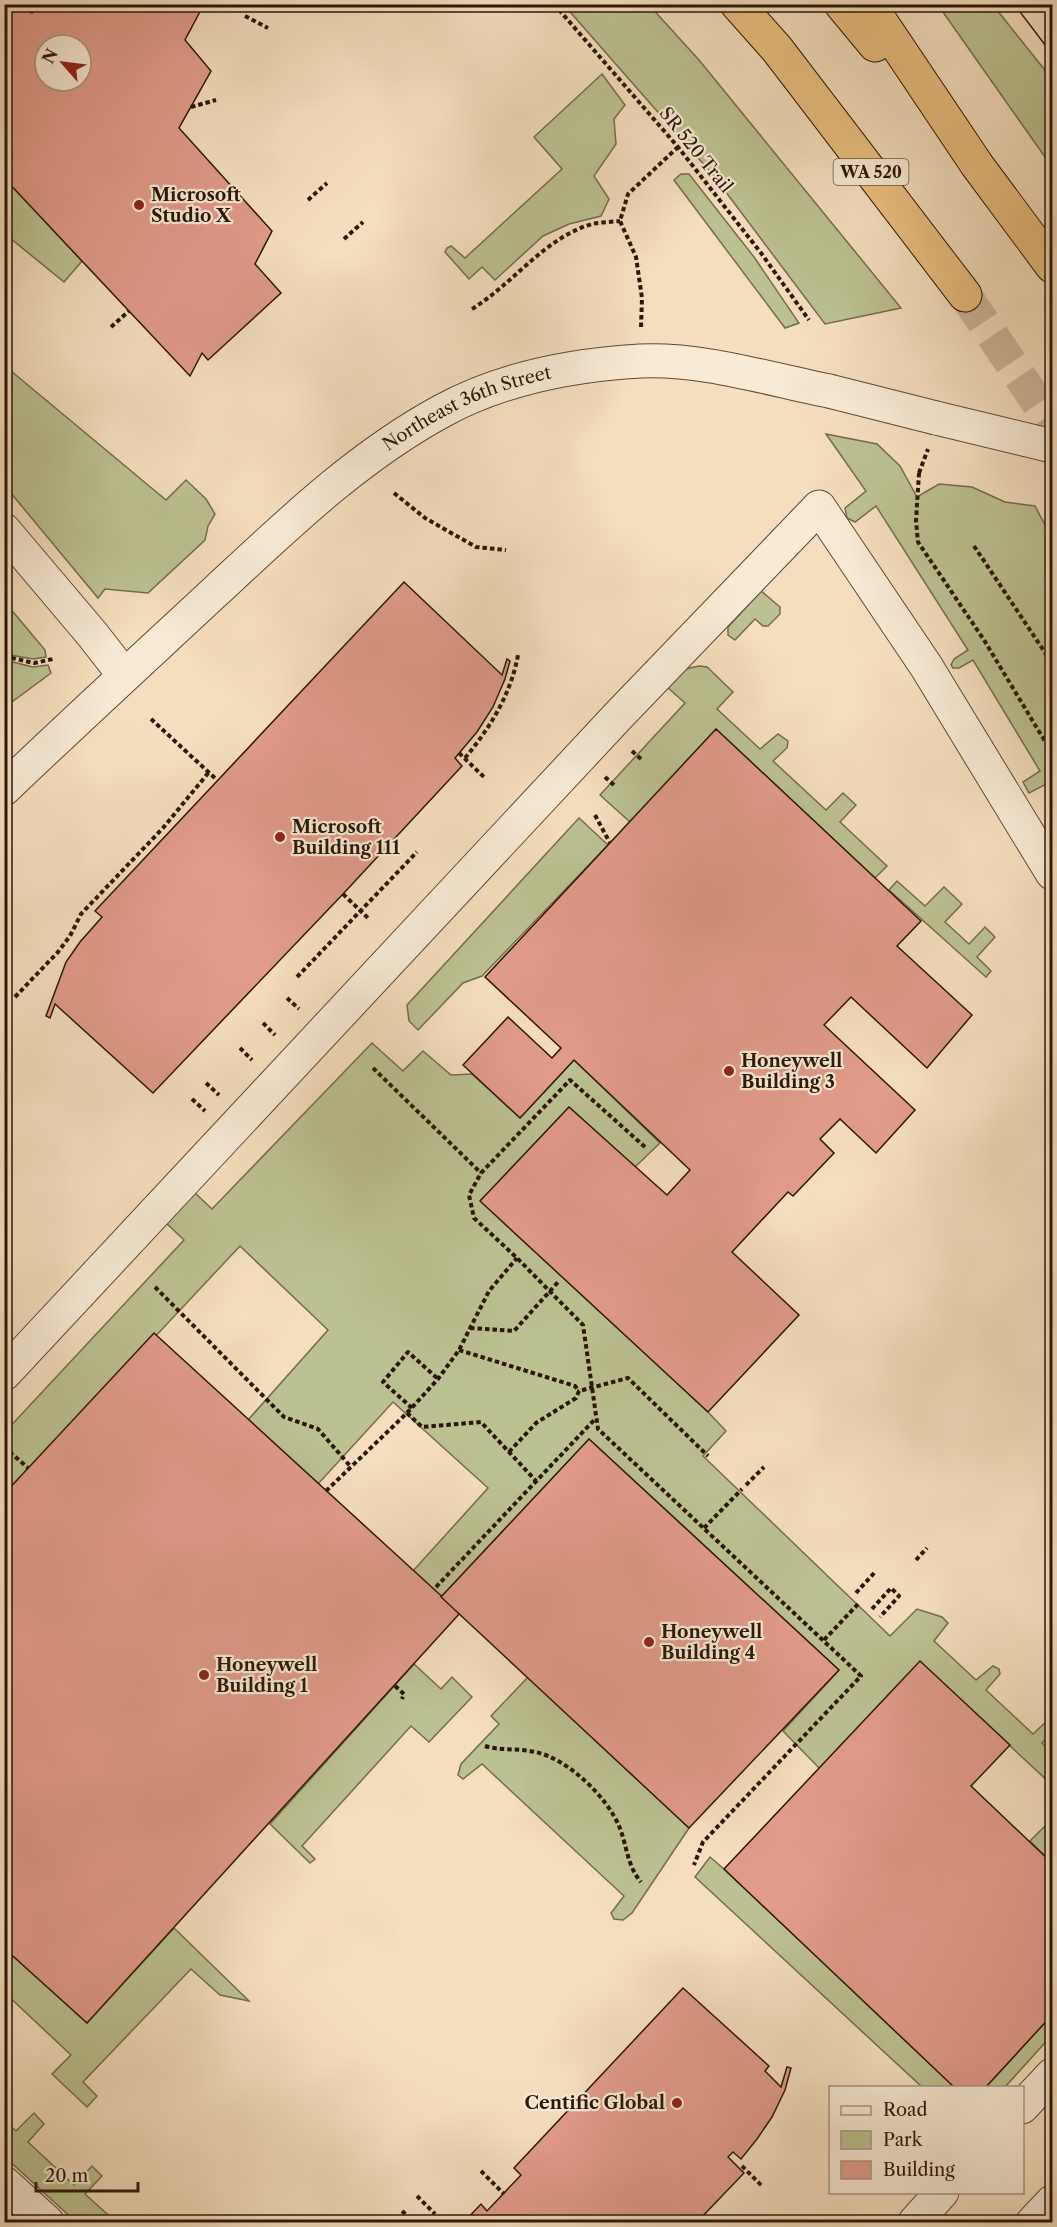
<svg xmlns="http://www.w3.org/2000/svg" width="1057" height="2227" viewBox="0 0 1057 2227" font-family="'Libre Caslon Text',serif">
<style>
.green{fill:#bcc191;stroke:#746c4c;stroke-width:1.5}
.building{fill:#e19b8a;stroke:#2b1608;stroke-width:1.5;fill-rule:evenodd}
.lines{fill:none;stroke-linecap:round;stroke-linejoin:round}
.highway-tunnel{stroke:#cdb69a;stroke-width:33;stroke-dasharray:33 16;stroke-linecap:butt}
.minor-casing{stroke:#5e4836;stroke-width:35}
.highway-casing{stroke:#2b1608;stroke-width:35}
.path{stroke:#2b1608;stroke-width:4;stroke-dasharray:4.5 3;stroke-linecap:butt}
.minor{stroke:#f8ead5;stroke-width:33}
.highway{stroke:#eabf7f;stroke-width:33}
.tram{stroke:#2b1608;stroke-width:1.5}
.minor-bridge-casing{stroke:#5e4836;stroke-width:35;stroke-linecap:butt}
.path-bridge{stroke:#2b1608;stroke-width:4;stroke-dasharray:4.5 3;stroke-linecap:butt}
.minor-bridge{stroke:#f8ead5;stroke-width:33}
.poi-dot{fill:#8f2418;stroke:#f8ead5;stroke-width:2}
.labels{text-anchor:middle;dominant-baseline:central;stroke-width:4.5;stroke-linejoin:round;paint-order:stroke}
.shield{fill:#f8ead5;stroke:#685646;stroke-width:1.5}
.shield-label{font-size:16px;font-weight:bold;fill:#2b1608}
.street-label{font-size:18px;fill:#2b1608;stroke:#f8ead5}
.poi-label{font-size:18px;font-weight:bold;fill:#2b1608;stroke:#f8ead5;text-anchor:start}
</style>
<rect width="100%" height="100%" fill="#f5debe"/>
<filter id="stains"><feTurbulence type="fractalNoise" baseFrequency=".00333" numOctaves="4"/><feColorMatrix values="0 0 0 0 .2 0 0 0 0 .09 0 0 0 0 .02 0 0 0 .5 -.17"/></filter>
<radialGradient id="worn" r=".72"><stop offset=".6" stop-color="#630" stop-opacity="0"/><stop offset="1" stop-color="#630" stop-opacity=".3"/></radialGradient>
<g class="green">
<path d="M 564,5 L 649,5 L 699,60 L 901,308 L 825,324 L 713,175 Z"/>
<path d="M 938,5 L 993,5 L 1052,79 L 1052,167 Z"/>
<path d="M 602,74 L 625,105 L 614,119 L 616,144 L 594,176 L 609,199 L 601,216 L 569,224 L 543,236 L 495,280 L 482,267 L 469,279 L 445,252 L 447,248 L 451,246 L 465,258 L 562,169 L 534,137 Z"/>
<path d="M 681,174 L 689,174 L 754,257 L 799,323 L 785,328 L 674,180 Z"/>
<path d="M 6,179 L 82,261 L 64,282 L 5,234 Z"/>
<path d="M 5,366 L 166,500 L 186,480 L 206,499 L 215,514 L 208,526 L 205,540 L 148,593 L 105,589 L 98,598 L 5,486 Z"/>
<path d="M 826,434 L 877,444 L 900,466 L 917,497 L 939,484 L 972,487 L 1005,502 L 1035,506 L 1052,538 L 1052,791 L 1048,783 L 1029,793 L 1023,782 L 1040,771 L 973,660 L 959,668 L 953,668 L 951,665 L 954,659 L 968,650 L 876,506 L 855,522 L 847,518 L 845,508 L 866,491 Z"/>
<path d="M 761,591 L 780,607 L 780,614 L 768,626 L 763,626 L 755,619 L 735,640 L 728,635 L 728,627 Z"/>
<path d="M 4,601 L 45,650 L 46,657 L 33,659 L 5,654 Z"/>
<path d="M 13,662 L 33,667 L 48,665 L 51,673 L 5,707 L 5,664 Z"/>
<path d="M 699,666 L 707,667 L 733,692 L 717,709 L 760,749 L 778,734 L 788,741 L 787,748 L 773,761 L 826,810 L 843,793 L 856,805 L 840,822 L 887,866 L 875,878 L 716,729 L 630,822 L 600,795 L 685,703 L 668,688 L 685,669 Z"/>
<path d="M 579,818 L 608,845 L 482,976 L 463,983 L 418,1030 L 409,1021 L 407,1005 Z"/>
<path d="M 897,881 L 925,906 L 944,887 L 962,904 L 945,922 L 969,944 L 985,927 L 995,937 L 977,957 L 991,971 L 986,977 L 889,890 Z"/>
<path d="M 372,1043 L 403,1071 L 423,1051 L 451,1075 L 472,1074 L 520,1118 L 574,1060 L 660,1143 L 635,1167 L 569,1107 L 481,1201 L 708,1412 L 726,1431 L 703,1456 L 890,1636 L 917,1609 L 942,1617 L 948,1623 L 934,1641 L 976,1680 L 993,1666 L 999,1669 L 1000,1674 L 986,1690 L 1033,1734 L 1048,1720 L 1052,1721 L 1052,1733 L 1042,1743 L 1052,1753 L 1052,1785 L 920,1662 L 820,1769 L 783,1731 L 839,1670 L 589,1439 L 441,1597 L 413,1571 L 488,1488 L 393,1402 L 318,1484 L 248,1420 L 328,1330 L 240,1246 L 5,1497 L 4,1433 L 184,1240 L 164,1221 L 194,1192 L 212,1209 Z"/>
<path d="M 414,1664 L 441,1689 L 452,1677 L 472,1697 L 429,1742 L 411,1726 L 302,1846 L 315,1859 L 310,1863 L 270,1824 Z"/>
<path d="M 528,1677 L 689,1828 L 632,1913 L 623,1920 L 614,1919 L 611,1913 L 624,1896 L 482,1764 L 463,1779 L 458,1775 L 461,1764 L 499,1724 L 491,1716 Z"/>
<path d="M 1052,1819 L 1052,1852 L 1047,1858 L 1030,1841 Z"/>
<path d="M 710,1857 L 724,1869 L 955,2087 L 922,2087 L 695,1877 Z"/>
<path d="M 174,1928 L 249,2001 L 220,1995 L 191,1969 L 83,2082 L 97,2096 L 87,2107 L 52,2074 L 71,2055 L 5,1993 L 4,1948 L 87,2023 Z"/>
<path d="M 1052,2015 L 1052,2035 L 1005,2087 L 985,2088 Z"/>
<path d="M 34,2113 L 44,2124 L 28,2142 L 74,2185 L 92,2166 L 102,2176 L 85,2194 L 116,2222 L 76,2222 L 5,2157 L 5,2121 L 16,2131 Z"/>
</g>
<g class="building">
<path d="M 14,4 L 32,13 L 37,4 L 204,4 L 185,40 L 211,71 L 179,128 L 272,231 L 255,264 L 281,293 L 208,360 L 202,353 L 190,376 L 4,178 L 4,23 ZM 45,45 L 81,45 L 81,81 L 45,81 Z"/>
<path d="M 404,582 L 502,675 L 507,659 L 510,661 L 505,679 L 493,707 L 477,732 L 455,758 L 462,766 L 343,894 L 153,1093 L 55,1004 L 50,1018 L 46,1016 L 66,962 L 80,942 L 102,917 L 95,911 Z"/>
<path d="M 716,729 L 921,921 L 897,946 L 972,1015 L 927,1068 L 851,997 L 824,1025 L 915,1110 L 876,1153 L 840,1119 L 820,1139 L 834,1153 L 793,1196 L 788,1192 L 732,1252 L 799,1315 L 708,1412 L 480,1201 L 569,1107 L 667,1195 L 690,1170 L 574,1060 L 520,1118 L 463,1065 L 508,1017 L 552,1058 L 561,1048 L 485,977 Z"/>
<path d="M 154,1333 L 460,1613 L 87,2023 L 4,1948 L 4,1494 Z"/>
<path d="M 589,1439 L 839,1670 L 689,1828 L 441,1597 Z"/>
<path d="M 920,1661 L 1010,1745 L 971,1786 L 1052,1863 L 1052,2015 L 985,2088 L 955,2088 L 724,1869 Z"/>
<path d="M 683,1988 L 769,2066 L 765,2071 L 781,2087 L 787,2067 L 791,2068 L 785,2090 L 772,2117 L 757,2139 L 741,2159 L 733,2152 L 728,2157 L 744,2173 L 697,2222 L 464,2222 L 481,2204 L 487,2211 L 521,2175 L 514,2168 Z"/>
</g>
<g class="lines">
<path class="highway-tunnel" d="M 965,295 L 1052,424"/>
<defs>
<g id="minor">
<path d="M 936,418 L 1052,446"/>
<path d="M 4,530 L 92,634 L 124,675"/>
<path id="s1" d="M 4,789 C 74,722 145,657 216,591 C 286,526 357,457 442,411 C 502,378 572,365 640,361 C 702,358 768,379 829,391"/>
<path d="M 4,1374 L 619,715 L 819,507 L 926,666 L 1052,873"/>
<path d="M 1022,2107 L 1052,2075"/>
<path d="M 4,2183 L 47,2222"/>
<path d="M 915,2222 L 942,2192"/>
<path d="M 1033,2222 L 1052,2202"/>
</g>
<g id="highway">
<path d="M 737,4 L 777,49 L 965,295"/>
<path d="M 841,4 L 875,45"/>
<path d="M 869,4 L 977,165 L 1052,266"/>
</g>
</defs>
<use href="#minor" class="minor-casing"/>
<use href="#highway" class="highway-casing"/>
<g class="path">
<path d="M 554,4 L 678,147 L 761,253 L 809,320"/>
<path d="M 245,16 L 268,28"/>
<path d="M 191,107 L 216,100"/>
<path d="M 308,200 L 327,183"/>
<path d="M 344,239 L 363,222"/>
<path d="M 472,309 C 513,284 544,238 592,224 C 601,222 611,222 620,221"/>
<path d="M 111,327 L 129,311"/>
<path d="M 641,327 L 642,298 L 636,257 L 620,221 L 628,194 L 678,147"/>
<path d="M 919,473 L 916,521 L 918,542 L 984,640 L 1052,753"/>
<path d="M 394,493 L 425,518 L 476,547 L 506,550"/>
<path d="M 974,546 L 1052,663"/>
<path d="M 4,659 L 12,658 L 34,663 L 53,659"/>
<path d="M 151,719 L 217,780"/>
<path d="M 632,751 L 641,759"/>
<path d="M 459,753 L 486,779"/>
<path d="M 465,758 C 490,728 511,694 518,655"/>
<path d="M 605,777 L 615,786"/>
<path d="M 595,815 L 610,843"/>
<path d="M 343,894 L 370,920"/>
<path d="M 297,977 L 417,852"/>
<path d="M 15,997 L 58,952 L 70,936 L 81,914 L 163,828 L 209,772"/>
<path d="M 287,998 L 299,1009"/>
<path d="M 263,1023 L 275,1035"/>
<path d="M 240,1048 L 252,1060"/>
<path d="M 373,1068 L 481,1173"/>
<path d="M 206,1083 L 219,1095"/>
<path d="M 192,1099 L 205,1111"/>
<path d="M 645,1147 L 570,1080 L 481,1173 L 469,1195 L 474,1218 L 517,1258 L 583,1325 L 598,1429 L 861,1676 L 703,1842 L 694,1865"/>
<path d="M 155,1287 L 284,1417 L 318,1429 L 351,1467"/>
<path d="M 470,1328 L 514,1331 L 559,1281"/>
<path d="M 459,1350 L 575,1386 L 579,1391"/>
<path d="M 412,1408 L 383,1382 L 408,1352 L 438,1379"/>
<path d="M 407,1413 L 422,1427 L 481,1422 L 536,1481"/>
<path d="M 4,1447 L 28,1468"/>
<path d="M 509,1452 L 536,1423 L 576,1398 L 579,1391 L 628,1378 L 708,1456"/>
<path d="M 746,1485 L 764,1467"/>
<path d="M 326,1491 L 407,1413 L 438,1379 L 459,1350 L 489,1291 L 517,1258"/>
<path d="M 704,1528 L 742,1489"/>
<path d="M 916,1560 L 927,1548"/>
<path d="M 436,1587 L 596,1418"/>
<path d="M 856,1593 L 875,1572"/>
<path d="M 872,1609 L 891,1588 L 899,1596 L 880,1617"/>
<path d="M 824,1640 L 859,1603"/>
<path d="M 395,1686 L 404,1694 L 402,1699"/>
<path d="M 485,1746 C 501,1751 518,1748 535,1752 C 567,1758 607,1797 619,1826 C 627,1845 627,1866 641,1882"/>
<path d="M 742,2166 L 762,2186"/>
<path d="M 481,2171 L 504,2194"/>
<path d="M 417,2196 L 435,2214"/>
<path d="M 402,2211 L 414,2222"/>
</g>
<use href="#minor" class="minor"/>
<use href="#highway" class="highway"/>
<g class="tram">
<path d="M 1014,4 L 1052,54"/>
<path d="M 1045,4 L 1052,14"/>
</g>
<defs>
<path id="minor-bridge" d="M 829,391 L 936,418"/>
</defs>
<use href="#minor-bridge" class="minor-bridge-casing"/>
<path class="path-bridge" d="M 919,473 L 928,449"/>
<use href="#minor-bridge" class="minor-bridge"/>
</g>
<g class="poi-dot">
<circle cx="139" cy="205" r="6"/>
<circle cx="280" cy="837" r="6"/>
<circle cx="729" cy="1071" r="6"/>
<circle cx="649" cy="1642" r="6"/>
<circle cx="204" cy="1675" r="6"/>
<circle cx="677" cy="2103" r="6"/>
</g>
<g class="labels">
<rect class="shield" x="833.5" y="159" width="75" height="26" rx="4.5"/>
<g class="shield-label">
<text x="871" y="172">WA 520</text>
</g>
<g class="street-label">
<text transform="translate(696 150) rotate(51)">SR 520 Trail</text>
<text stroke="none"><textPath href="#s1" startOffset="604">Northeast 36th Street</textPath></text>
</g>
<g class="poi-label">
<text x="151" y="195">Microsoft<tspan x="151" dy="21">Studio X</tspan></text>
<text x="292" y="827">Microsoft<tspan x="292" dy="21">Building 111</tspan></text>
<text x="741" y="1061">Honeywell<tspan x="741" dy="21">Building 3</tspan></text>
<text x="661" y="1632">Honeywell<tspan x="661" dy="21">Building 4</tspan></text>
<text x="216" y="1665">Honeywell<tspan x="216" dy="21">Building 1</tspan></text>
<text x="665" y="2103" text-anchor="end">Centific Global</text>
</g>
</g>
<rect width="1057" height="2227" fill="none" stroke="#f5debe" stroke-width="24"/>
<rect x="6" y="6" width="1045" height="2215" fill="none" stroke="#2b1608" stroke-width="3"/>
<rect x="12" y="12" width="1033" height="2203" fill="none" stroke="#2b1608" stroke-width="1.5"/>
<rect x="829" y="2086" width="195" height="108" fill="#f8ead5" stroke="#a69583" stroke-width="1.5"/>
<rect x="841" y="2106" width="30" height="9" fill="#f8ead5" stroke="#a69583" stroke-width="1.5"/>
<text x="883" y="2116" font-size="18" fill="#2b1608">Road</text>
<rect x="841" y="2131" width="30" height="18" fill="#bcc191" stroke="#a69583" stroke-width="1.5"/>
<text x="883" y="2146" font-size="18" fill="#2b1608">Park</text>
<rect x="841" y="2161" width="30" height="18" fill="#e19b8a" stroke="#a69583" stroke-width="1.5"/>
<text x="883" y="2176" font-size="18" fill="#2b1608">Building</text>
<g transform="translate(63 63) rotate(298)"><circle r="28" fill="#f8ead5" stroke="#a69583" stroke-width="1.5"/>
<path d="M0-4.5L10 22L0 15L-10 22Z" fill="#8f2418"/>
<text y="-9" font-size="16" font-weight="bold" text-anchor="middle" fill="#2b1608">N</text>
</g>
<path d="M36 2182v9h102v-9" fill="none" stroke="#2b1608" stroke-width="3"/>
<text x="45" y="2182" font-size="18" fill="#2b1608" stroke="#f8ead5" stroke-width="4.5" paint-order="stroke">20 m</text>
<rect width="100%" height="100%" filter="url(#stains)"/>
<rect width="100%" height="100%" fill="url(#worn)"/>
</svg>
